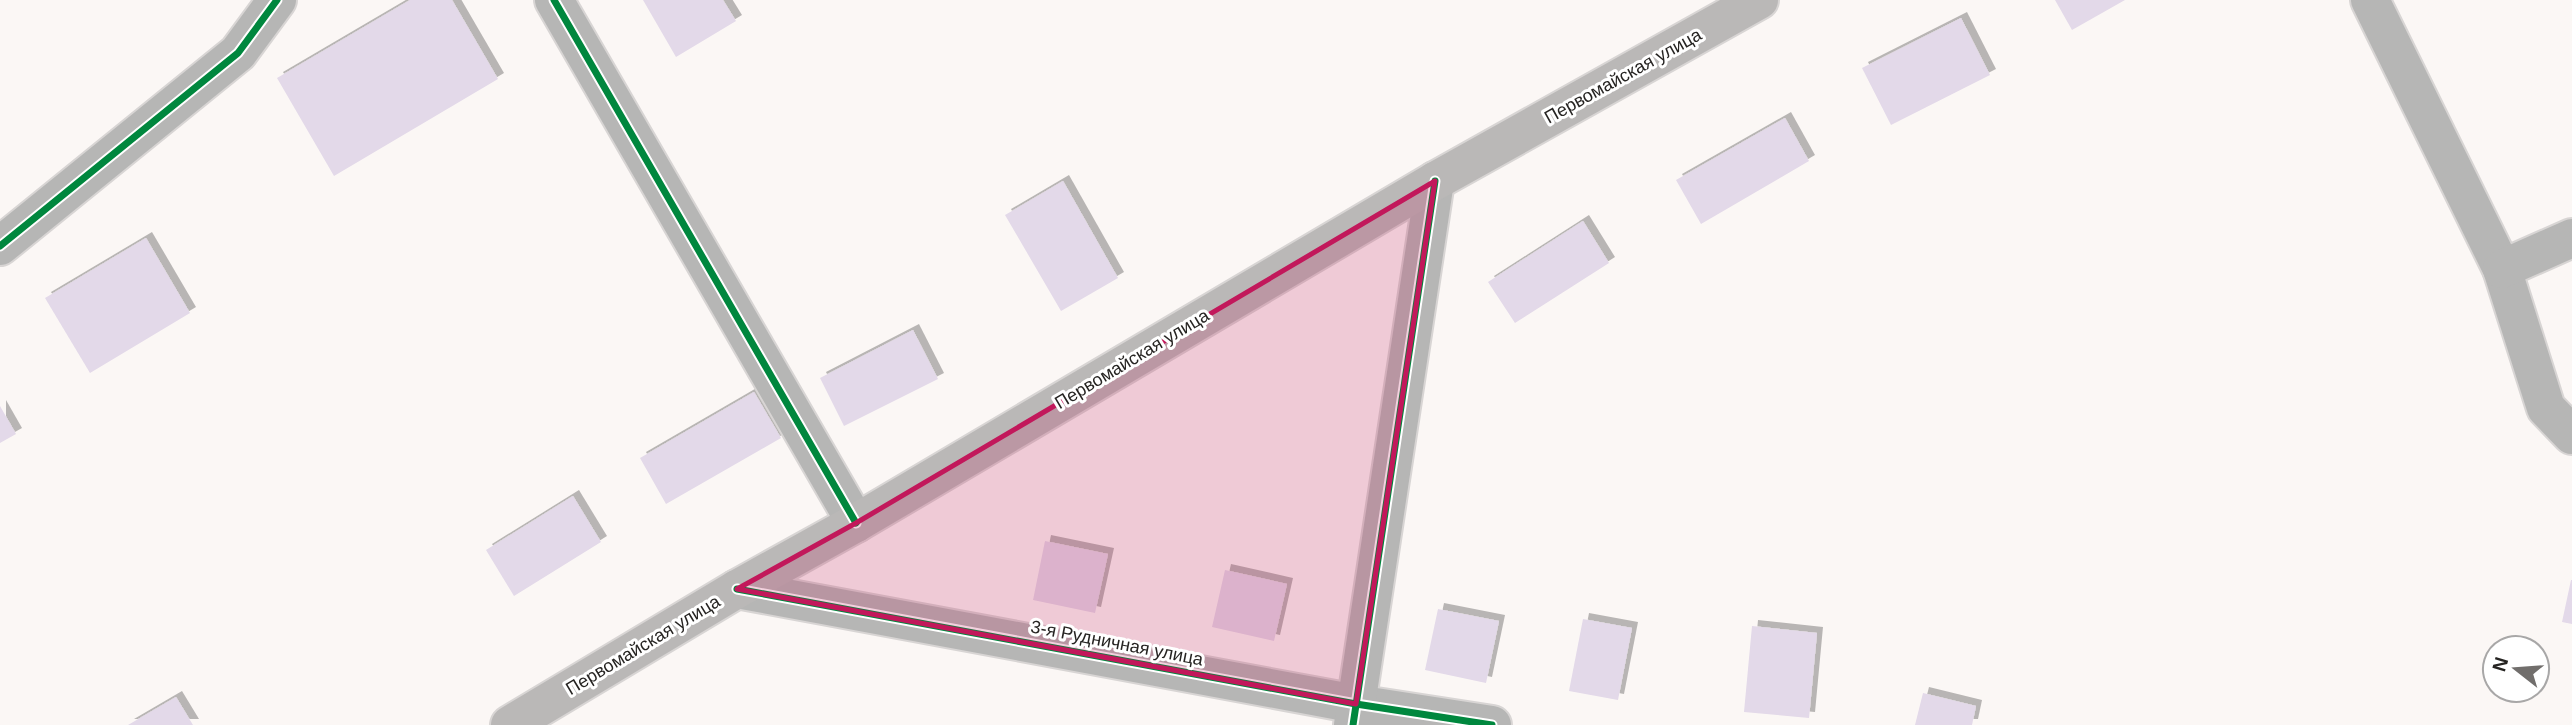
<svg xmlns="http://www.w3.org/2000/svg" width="2572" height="725" viewBox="0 0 2572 725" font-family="Arial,sans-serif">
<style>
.building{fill:#e3d9e9;filter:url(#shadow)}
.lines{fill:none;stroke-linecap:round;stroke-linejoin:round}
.minor-casing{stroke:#d8d5d4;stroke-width:42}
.major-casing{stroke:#d8d5d4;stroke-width:42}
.minor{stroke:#b6b6b5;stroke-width:38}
.major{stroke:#bab8b7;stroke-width:38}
.cycleway-casing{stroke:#fff;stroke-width:11}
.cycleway{stroke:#00873e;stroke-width:7}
.marked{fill:#c2185b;fill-opacity:0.2;stroke:#c2185b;stroke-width:5;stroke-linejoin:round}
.labels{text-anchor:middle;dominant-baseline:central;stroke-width:6;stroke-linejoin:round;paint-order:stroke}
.street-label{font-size:18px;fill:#262422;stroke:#fff}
</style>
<defs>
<filter id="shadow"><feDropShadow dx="6" dy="-6" stdDeviation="0" flood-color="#0004"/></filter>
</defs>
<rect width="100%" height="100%" fill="#fbf7f5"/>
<g class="building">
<path d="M 410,0 L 452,0 L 498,79 L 334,176 L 277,78 Z"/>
<path d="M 643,0 L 723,0 L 736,21 L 676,57 Z"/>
<path d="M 2055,0 L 2125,0 L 2072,30 Z"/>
<path d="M 1961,18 L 1990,75 L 1891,125 L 1862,68 Z"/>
<path d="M 1785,118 L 1809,161 L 1701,224 L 1676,180 Z"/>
<path d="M 1063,181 L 1118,278 L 1061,311 L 1005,215 Z"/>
<path d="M 1583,221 L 1609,263 L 1515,323 L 1488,282 Z"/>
<path d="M 146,238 L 190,313 L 90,373 L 45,298 Z"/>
<path d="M 913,330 L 938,379 L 844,426 L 820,378 Z"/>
<path d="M 754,392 L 781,438 L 666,504 L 640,458 Z"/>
<path d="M 0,406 L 16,434 L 0,443 Z"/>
<path d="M 573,496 L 601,542 L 514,596 L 486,550 Z"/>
<path d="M 1045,541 L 1108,554 L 1095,613 L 1033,600 Z"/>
<path d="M 1225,570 L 1287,584 L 1274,641 L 1212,627 Z"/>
<path d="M 2571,580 L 2572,580 L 2572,624 L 2562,622 Z"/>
<path d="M 1438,609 L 1499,621 L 1486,683 L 1425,670 Z"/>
<path d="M 1583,619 L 1632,628 L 1618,700 L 1569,691 Z"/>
<path d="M 1752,626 L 1817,633 L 1809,718 L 1744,712 Z"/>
<path d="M 1923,693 L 1976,706 L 1972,725 L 1915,725 Z"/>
<path d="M 176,697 L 193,725 L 128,725 Z"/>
</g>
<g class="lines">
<defs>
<g id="minor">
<path d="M 554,0 L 856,523"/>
<path d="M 2370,0 L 2502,269 L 2546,408 L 2572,435"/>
<path d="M 0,246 L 238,53 L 277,0"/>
<path d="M 2502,269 L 2572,238"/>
<path d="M 737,589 L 1356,704 L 1492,725"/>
<path d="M 1353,725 L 1435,181"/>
</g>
<path id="major" d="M 510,725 L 737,589 L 856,523 L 1435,181 L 1759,0"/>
</defs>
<use href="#minor" class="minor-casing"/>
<use href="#major" class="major-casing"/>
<use href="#minor" class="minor"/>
<use href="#major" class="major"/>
<defs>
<g id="cycleway">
<path d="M 554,0 L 856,523"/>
<path d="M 0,246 L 238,53 L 277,0"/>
<path d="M 737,589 L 1356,704 L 1492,725"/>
<path d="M 1353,725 L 1435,181"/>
</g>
</defs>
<use href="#cycleway" class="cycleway-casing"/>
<use href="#cycleway" class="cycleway"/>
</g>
<path class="marked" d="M 1435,181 L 1356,704 L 737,589 L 856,523 Z"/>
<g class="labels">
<g class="street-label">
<text transform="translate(1623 76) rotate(-29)">Первомайская улица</text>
<text transform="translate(1132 359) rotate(-31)">Первомайская улица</text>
<text transform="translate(1117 643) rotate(11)">3-я Рудничная улица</text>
<text transform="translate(643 645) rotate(-31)">Первомайская улица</text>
</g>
</g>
<g transform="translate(2516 669) rotate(287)"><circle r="33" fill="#ffffff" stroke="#a8a7a7" stroke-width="2"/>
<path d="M0-5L12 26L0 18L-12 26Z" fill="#716e6c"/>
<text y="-10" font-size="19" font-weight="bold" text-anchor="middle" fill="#262422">N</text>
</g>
</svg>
